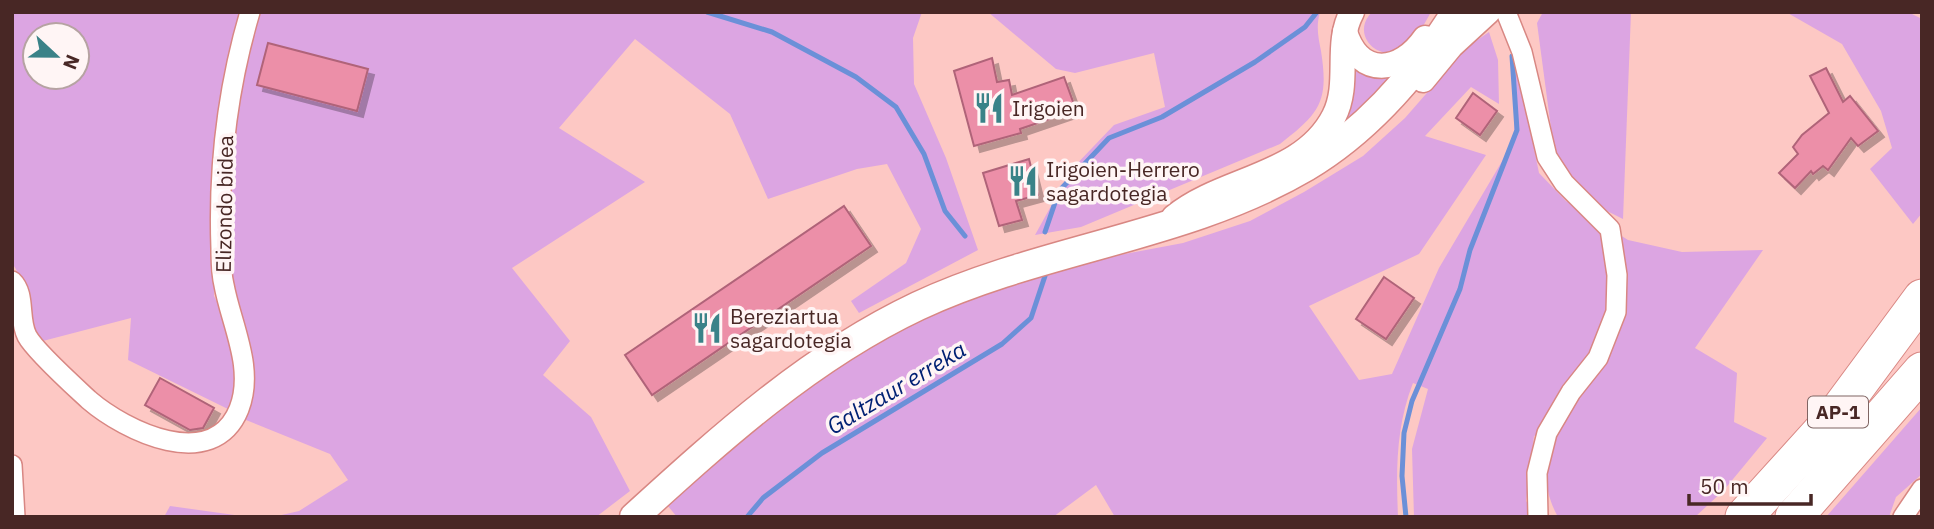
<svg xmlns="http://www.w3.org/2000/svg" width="1934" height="529" viewBox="0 0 1934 529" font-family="'IBM Plex Sans',sans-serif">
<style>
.green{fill:#dca5e2;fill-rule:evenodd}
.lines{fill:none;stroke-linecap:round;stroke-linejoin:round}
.stream{stroke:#6b90d8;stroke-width:5}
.building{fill:#ec8fa8;stroke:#b06479;stroke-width:2;filter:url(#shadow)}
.minor-casing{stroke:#d88783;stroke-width:22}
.tertiary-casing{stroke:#d88783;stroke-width:27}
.secondary-casing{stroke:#d88783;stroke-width:31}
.motorway-casing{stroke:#d88783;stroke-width:39}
.minor{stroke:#fff;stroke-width:19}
.tertiary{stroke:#fff;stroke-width:24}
.secondary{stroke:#fff;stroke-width:28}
.motorway{stroke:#fff;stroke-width:37}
.labels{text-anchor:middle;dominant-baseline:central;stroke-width:7;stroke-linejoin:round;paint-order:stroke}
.shield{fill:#fff5f5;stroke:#7f6563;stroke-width:2}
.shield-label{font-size:19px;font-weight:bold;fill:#482725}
.poi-label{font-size:21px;fill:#482725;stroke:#fff5f5;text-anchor:start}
.street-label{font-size:21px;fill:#482725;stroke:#fff5f5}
.water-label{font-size:23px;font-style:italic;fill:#002073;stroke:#fff5f5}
</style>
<defs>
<filter id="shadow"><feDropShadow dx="6" dy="6" stdDeviation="0" flood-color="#0004"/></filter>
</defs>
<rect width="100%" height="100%" fill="#fdc8c4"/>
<g class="green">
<path d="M 12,12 L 245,12 L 218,140 L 214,296 L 228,324 L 239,384 L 232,411 L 128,360 L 131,318 L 39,342 C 24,316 31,290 12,263 ZM 35,35 L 77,35 L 77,77 L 35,77 Z"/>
<path d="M 254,12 L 922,12 L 913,38 L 914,84 L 946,158 L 978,250 L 859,313 L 851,301 L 906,263 L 921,229 L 887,164 L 857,169 L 768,199 L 730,114 L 635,39 L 559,128 L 645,182 L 512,268 L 570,341 L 543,375 L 591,417 L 630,491 L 596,517 L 273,517 L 299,511 L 348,480 L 330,454 L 241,418 L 229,273 L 231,108 Z"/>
<path d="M 988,12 L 1320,12 C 1316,26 1318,36 1321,51 C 1329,102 1320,113 1280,144 L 1081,227 L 1035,235 L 1071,170 L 1114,125 L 1165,107 L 1154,53 L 1075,73 L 1056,69 Z"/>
<path d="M 1372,12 L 1431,12 C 1424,24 1417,40 1405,48 C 1380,65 1349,35 1372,12 Z"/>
<path d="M 1543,12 L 1631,12 L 1623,219 L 1597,206 L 1574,186 L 1555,158 L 1537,23 Z"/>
<path d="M 1786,12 L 1908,12 L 1922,19 L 1922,213 L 1913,224 L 1870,169 L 1892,148 L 1881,111 L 1842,44 Z"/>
<path d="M 1489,32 L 1498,60 L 1499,104 L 1471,87 L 1425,136 L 1486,155 L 1419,254 L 1309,306 L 1359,380 L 1392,374 L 1439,268 L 1514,141 L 1516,59 L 1539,173 L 1566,201 L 1628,240 L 1682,252 L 1763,250 L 1695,348 L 1737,373 L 1734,422 L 1767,438 L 1724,490 L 1695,517 L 1558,517 C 1541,486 1545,463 1556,431 L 1534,436 L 1526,501 L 1537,517 L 1414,517 L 1412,449 L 1428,389 L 1413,383 C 1396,426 1396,470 1398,517 L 1115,517 L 1096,485 L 1053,517 L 677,517 L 663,500 L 781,402 L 897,325 L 1002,285 L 1098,259 L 1183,243 L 1250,221 L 1304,192 L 1363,156 L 1405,118 L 1467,47 Z"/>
<path d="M 1354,65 L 1396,75 L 1343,126 Z"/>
<path d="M 1922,407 L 1922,474 L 1896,497 L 1889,517 L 1826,517 Z"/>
<path d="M 170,506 L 249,517 L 164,517 Z"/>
</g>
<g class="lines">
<g class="stream">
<path d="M 707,12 L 772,32 L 856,77 L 896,107 L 924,154 L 945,211 L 965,236"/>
<path d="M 1045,232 L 1059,191 L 1109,138 L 1162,117 L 1255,62 L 1305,27 L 1317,12"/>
<path d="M 747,517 L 763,498 L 822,453 L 1002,344 L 1031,318 L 1045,276"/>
<path d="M 1406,517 L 1402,476 L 1404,433 L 1412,401 L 1460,289 L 1470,250 L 1517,130 L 1512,56"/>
</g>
</g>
<g class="building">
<path d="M 268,43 L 368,69 L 357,111 L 257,85 Z"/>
<path d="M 992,58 L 997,82 L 1009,80 L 1012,95 L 1064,77 L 1076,110 L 1020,129 L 1021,133 L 974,146 L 954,71 Z"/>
<path d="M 1826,68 L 1843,102 L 1850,96 L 1878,131 L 1858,146 L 1851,138 L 1828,170 L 1823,166 L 1813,174 L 1811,171 L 1795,188 L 1779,173 L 1798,154 L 1793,147 L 1802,135 L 1829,113 L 1810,76 Z"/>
<path d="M 1473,93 L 1497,111 L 1480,135 L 1456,118 Z"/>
<path d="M 1029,159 L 1038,195 L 1016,201 L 1022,220 L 999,226 L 983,173 Z"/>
<path d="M 844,206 L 871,246 L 652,395 L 625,355 Z"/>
<path d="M 1384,277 L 1414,298 L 1386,339 L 1356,319 Z"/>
<path d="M 160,378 L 214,408 L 203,428 L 190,430 L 145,405 Z"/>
</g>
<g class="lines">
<defs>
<g id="minor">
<path d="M 1506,12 L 1522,52 L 1547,157 L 1564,183 L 1610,229 L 1617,275 L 1616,312 L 1598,358 L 1571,392 L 1547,433 L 1537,473 L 1538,517"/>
<path d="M 12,281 C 26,294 18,319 27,336 C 35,351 75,387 89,400 C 125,431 213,474 239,409 C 255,368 231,324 224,285 C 221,273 221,260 221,248 C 218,167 227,90 250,12"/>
<path d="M 12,465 L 15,517"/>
<path d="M 1903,517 L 1922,489"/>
</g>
<g id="tertiary">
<path d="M 1345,32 C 1360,79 1401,73 1425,38"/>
<path d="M 1423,80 L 1451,46 L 1488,12"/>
<path d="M 1174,217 C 1223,177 1303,177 1334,116 C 1351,82 1334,45 1352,12"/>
</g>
<path id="secondary" d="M 634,517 C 722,437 810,357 918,306 C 1042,248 1187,237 1306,167 C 1368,130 1417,73 1456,12"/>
<g id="motorway">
<path d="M 1744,517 L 1831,421 L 1922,298"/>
<path d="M 1794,517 L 1922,371"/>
</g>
</defs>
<use href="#minor" class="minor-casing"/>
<use href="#tertiary" class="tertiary-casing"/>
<use href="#secondary" class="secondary-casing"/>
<use href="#motorway" class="motorway-casing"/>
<use href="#minor" class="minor"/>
<use href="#tertiary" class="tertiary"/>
<use href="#secondary" class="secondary"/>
<use href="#motorway" class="motorway"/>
</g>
<defs>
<symbol id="restaurant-bare" viewBox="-9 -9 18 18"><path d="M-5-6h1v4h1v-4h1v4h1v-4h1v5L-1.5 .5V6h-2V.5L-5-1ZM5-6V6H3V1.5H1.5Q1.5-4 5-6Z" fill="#3a8288" stroke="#fff5f5" stroke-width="2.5" paint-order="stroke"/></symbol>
</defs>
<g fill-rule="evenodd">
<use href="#restaurant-bare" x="967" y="86" width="44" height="44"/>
<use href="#restaurant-bare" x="1001" y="159" width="44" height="44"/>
<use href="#restaurant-bare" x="685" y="306" width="44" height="44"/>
</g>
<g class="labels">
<rect class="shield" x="1808" y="396.5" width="60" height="31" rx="5"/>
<g class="shield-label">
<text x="1838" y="412">AP-1</text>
</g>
<g class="poi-label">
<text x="1012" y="108">Irigoien</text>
<text x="1046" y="169">Irigoien-Herrero<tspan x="1046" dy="24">sagardotegia</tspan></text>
<text x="730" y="316">Bereziartua<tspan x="730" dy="24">sagardotegia</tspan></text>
</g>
<g class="street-label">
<text transform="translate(224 204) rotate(-89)">Elizondo bidea</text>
</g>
<g class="water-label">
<text transform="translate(896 387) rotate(-31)">Galtzaur erreka</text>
</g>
</g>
<rect width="1934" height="529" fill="none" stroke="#482725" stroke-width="28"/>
<g transform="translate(56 56) rotate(112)"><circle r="33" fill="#fff5f5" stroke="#b6a3a2" stroke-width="2"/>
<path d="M0-5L12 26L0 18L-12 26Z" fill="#3a8288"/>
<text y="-10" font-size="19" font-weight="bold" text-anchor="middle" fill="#482725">N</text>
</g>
<path d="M1689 494v10h122v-10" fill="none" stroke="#482725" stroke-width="3.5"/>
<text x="1700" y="494" font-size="21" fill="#482725" stroke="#fff5f5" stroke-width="5" paint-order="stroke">50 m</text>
</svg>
